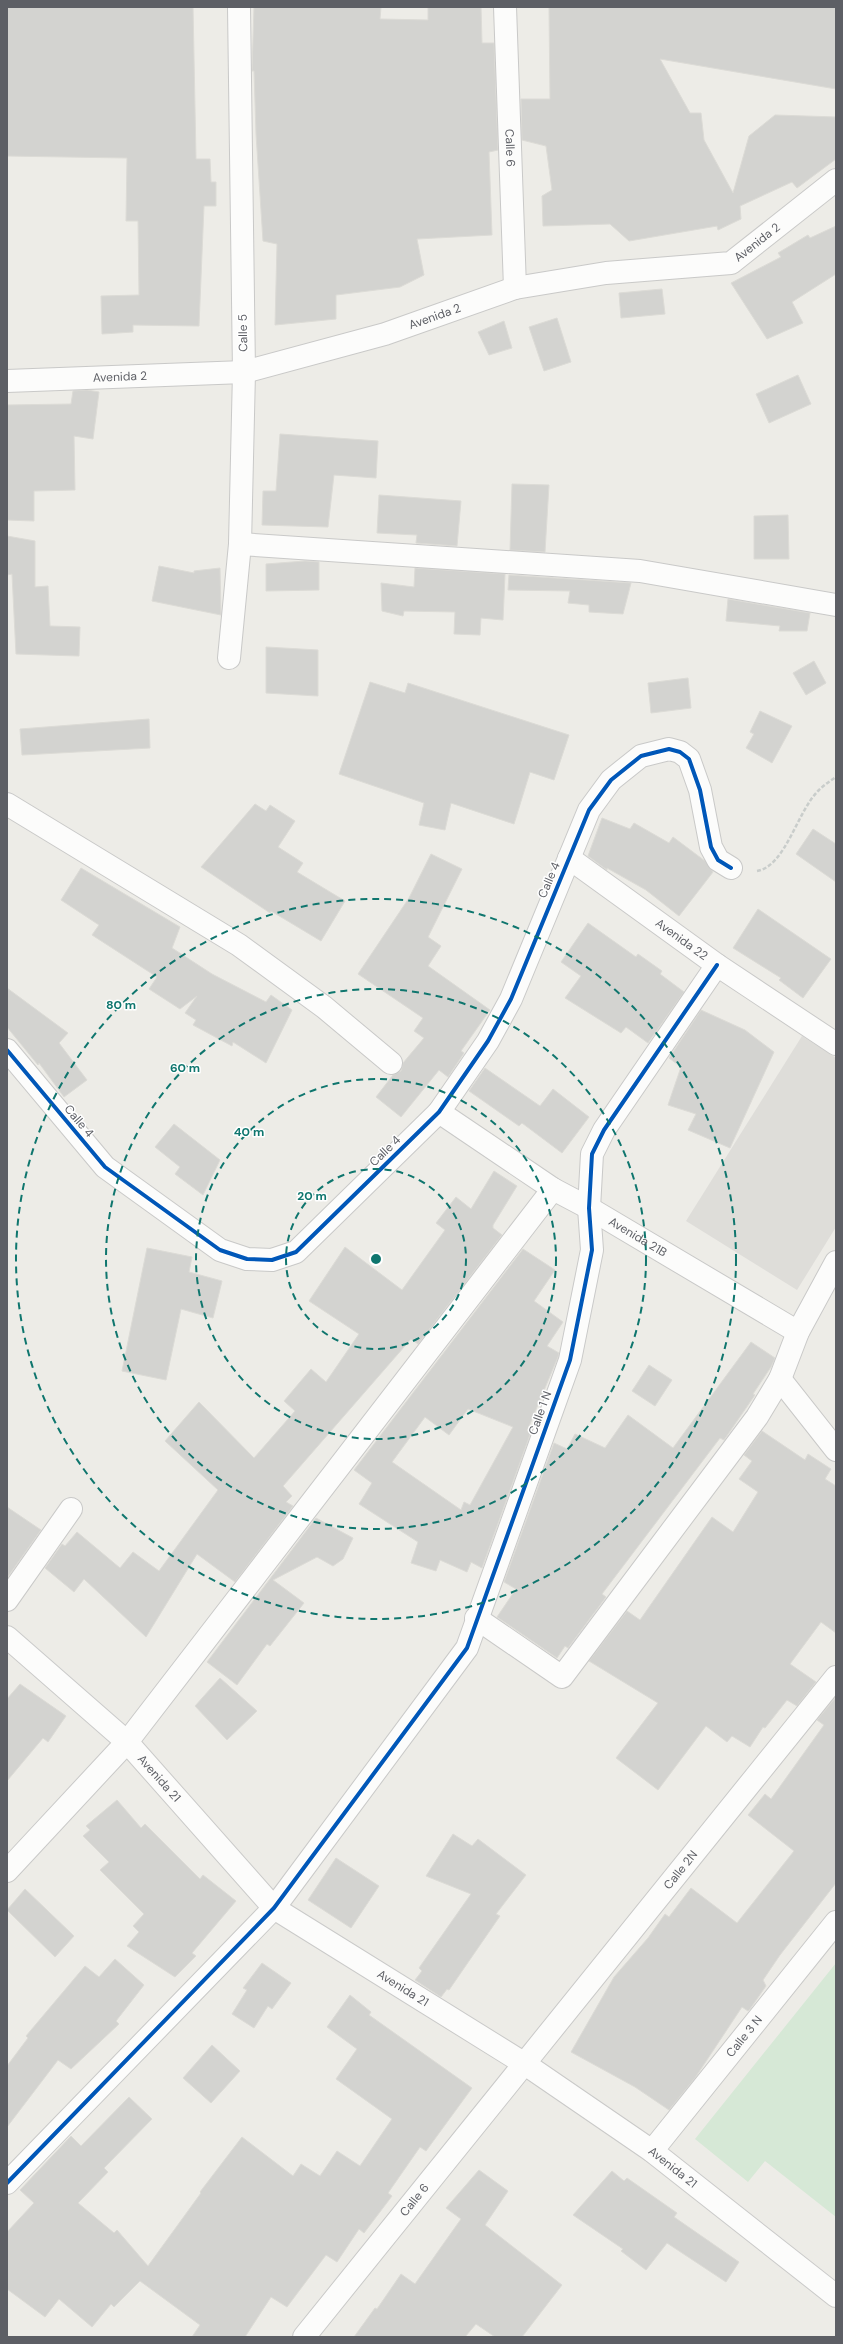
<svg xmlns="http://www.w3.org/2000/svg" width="843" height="2344" viewBox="0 0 843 2344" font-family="'DM Sans',sans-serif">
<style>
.industrial{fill:#deddd9}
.green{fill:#d6e8d6}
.building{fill:#d3d3d0;stroke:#dcdbd6;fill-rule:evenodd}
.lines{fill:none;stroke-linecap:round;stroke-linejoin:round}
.minor-casing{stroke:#c9c9c8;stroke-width:24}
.secondary-casing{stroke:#cacac9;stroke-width:24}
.path{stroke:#c9cdcb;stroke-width:2.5;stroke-dasharray:4 2;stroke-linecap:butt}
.minor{stroke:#fcfcfb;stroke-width:22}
.secondary{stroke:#fcfcfb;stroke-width:22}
.cycleway-casing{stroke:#fff;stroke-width:6}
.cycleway{stroke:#0057b8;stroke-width:4}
.ring{fill:none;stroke:#0f766e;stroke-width:2;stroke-dasharray:7 5}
.labels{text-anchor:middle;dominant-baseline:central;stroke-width:3;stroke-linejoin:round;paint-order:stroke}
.street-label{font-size:12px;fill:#5d5f65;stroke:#fff}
.centre{fill:#0f766e;stroke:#fff;stroke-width:2}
.ring-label{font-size:12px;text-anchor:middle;font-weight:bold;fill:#0f766e;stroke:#fff;stroke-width:3;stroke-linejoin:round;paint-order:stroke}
</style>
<rect width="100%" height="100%" fill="#edece7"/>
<path class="industrial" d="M 802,1036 L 836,1058 L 836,1227 L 797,1290 L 686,1221 Z"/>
<path class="green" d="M 836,1963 L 836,2217 L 765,2161 L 748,2182 L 695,2139 Z"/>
<g class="building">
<path d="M 7,7 L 193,7 L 196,159 L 210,159 L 211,182 L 216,182 L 216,206 L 204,206 L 199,326 L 133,325 L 133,332 L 102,334 L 101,296 L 139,295 L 138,221 L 126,221 L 127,158 L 7,156 Z"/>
<path d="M 254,7 L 381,7 L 380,19 L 428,20 L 428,7 L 481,7 L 482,43 L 494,43 L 498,150 L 489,152 L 492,235 L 417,239 L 424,275 L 400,287 L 336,295 L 336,319 L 275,325 L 277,244 L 263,241 L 256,134 L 254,71 L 252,71 Z"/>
<path d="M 549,7 L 836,7 L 836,89 L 660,59 L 690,113 L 701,113 L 704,140 L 733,193 L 749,136 L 775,115 L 836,117 L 836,159 L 797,188 L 792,182 L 740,206 L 741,219 L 718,230 L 717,226 L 629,241 L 610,224 L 543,226 L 542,196 L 552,190 L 546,146 L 522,140 L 521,99 L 550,99 Z"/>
<path d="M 836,226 L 836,274 L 792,302 L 803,323 L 767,339 L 731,283 L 781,257 L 778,253 L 808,235 L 810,238 Z"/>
<path d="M 662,289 L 665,314 L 621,318 L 619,293 Z"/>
<path d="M 557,318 L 571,362 L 544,371 L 529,327 Z"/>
<path d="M 504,321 L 512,348 L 489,355 L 478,332 Z"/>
<path d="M 798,375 L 811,404 L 769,423 L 756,394 Z"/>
<path d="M 87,390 L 99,392 L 93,439 L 74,436 L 75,490 L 34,491 L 34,521 L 7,520 L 7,405 L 71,404 L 73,391 Z"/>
<path d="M 280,434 L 378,441 L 376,478 L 334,475 L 328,527 L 262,525 L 263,491 L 276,491 Z"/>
<path d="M 512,484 L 549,485 L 545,552 L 510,550 Z"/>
<path d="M 379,495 L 461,501 L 457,546 L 416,543 L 417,535 L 377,533 Z"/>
<path d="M 788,515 L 789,559 L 754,559 L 754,516 Z"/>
<path d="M 7,536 L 35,541 L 35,587 L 48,586 L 50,626 L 80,627 L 79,656 L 16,654 L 12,574 L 7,575 Z"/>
<path d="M 305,561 L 319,562 L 319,590 L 266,591 L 266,564 Z"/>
<path d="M 159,566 L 194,573 L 194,571 L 220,568 L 221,615 L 152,601 Z"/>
<path d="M 415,568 L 505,574 L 503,620 L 481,618 L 480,635 L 454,634 L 455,612 L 404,611 L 403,616 L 382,611 L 381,583 L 414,587 Z"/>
<path d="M 509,575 L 631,583 L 623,614 L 589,612 L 589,605 L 568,603 L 570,591 L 508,590 Z"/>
<path d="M 728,599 L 810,613 L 807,631 L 779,631 L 780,626 L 726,621 Z"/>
<path d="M 266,647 L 318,650 L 318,696 L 266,693 Z"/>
<path d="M 814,661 L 826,683 L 806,695 L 793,673 Z"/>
<path d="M 688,678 L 691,708 L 651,713 L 648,683 Z"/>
<path d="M 370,682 L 405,693 L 408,683 L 569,735 L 554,780 L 530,772 L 514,824 L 451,803 L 445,830 L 419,825 L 424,803 L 339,774 Z"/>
<path d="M 760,711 L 792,726 L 772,763 L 746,748 L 754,734 L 750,732 Z"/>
<path d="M 149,719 L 150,748 L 22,755 L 20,729 Z"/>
<path d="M 255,804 L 266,811 L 270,805 L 295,821 L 278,847 L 303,863 L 297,872 L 345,901 L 321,941 L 271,911 L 270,913 L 201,867 Z"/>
<path d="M 602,818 L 630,829 L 634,823 L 669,843 L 673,837 L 705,861 L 713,872 L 679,916 L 646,890 L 607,868 L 607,870 L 588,856 Z"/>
<path d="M 813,829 L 836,844 L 836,882 L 796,854 Z"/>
<path d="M 431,854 L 462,869 L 428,937 L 441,946 L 428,966 L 490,1010 L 461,1051 L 464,1053 L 448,1077 L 439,1070 L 401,1117 L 376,1097 L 393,1075 L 401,1071 L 403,1063 L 424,1038 L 414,1031 L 423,1018 L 358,974 L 409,898 Z"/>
<path d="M 81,868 L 180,927 L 172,948 L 212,974 L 266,1002 L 271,995 L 292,1010 L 266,1063 L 233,1042 L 232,1046 L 193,1025 L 196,1020 L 185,1013 L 197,996 L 180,1009 L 149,989 L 157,977 L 92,935 L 99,925 L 61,900 Z"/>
<path d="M 758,909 L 831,959 L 803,998 L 779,980 L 781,978 L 733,948 Z"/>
<path d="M 588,923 L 636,957 L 638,954 L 662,971 L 660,974 L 684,992 L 648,1043 L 626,1027 L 621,1033 L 565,998 L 581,976 L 561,962 Z"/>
<path d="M 7,988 L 68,1033 L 59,1043 L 87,1080 L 64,1097 L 39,1063 L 38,1065 L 7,1027 Z"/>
<path d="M 701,1010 L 745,1030 L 774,1052 L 730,1148 L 688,1130 L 696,1114 L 668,1105 L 681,1067 L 669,1058 Z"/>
<path d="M 485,1068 L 540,1106 L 553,1089 L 589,1117 L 562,1153 L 522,1123 L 519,1126 L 469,1091 Z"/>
<path d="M 174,1124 L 220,1160 L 203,1195 L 175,1174 L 180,1167 L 155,1147 Z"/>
<path d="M 494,1171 L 517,1186 L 493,1225 L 493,1228 L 502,1235 L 418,1344 L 411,1339 L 283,1486 L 292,1496 L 286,1502 L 293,1506 L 235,1582 L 197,1554 L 146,1637 L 84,1579 L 74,1592 L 45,1568 L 62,1544 L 65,1546 L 77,1532 L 120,1568 L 133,1552 L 159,1571 L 218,1490 L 165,1441 L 199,1402 L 254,1458 L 295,1411 L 284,1401 L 311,1369 L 326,1382 L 359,1334 L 309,1301 L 345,1247 L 402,1290 L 445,1230 L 436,1223 L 456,1197 L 471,1209 Z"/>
<path d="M 147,1248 L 192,1257 L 189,1272 L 222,1281 L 213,1318 L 181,1309 L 166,1380 L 122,1371 Z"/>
<path d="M 523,1249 L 555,1270 L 534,1301 L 563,1322 L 547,1346 L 559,1353 L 558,1357 L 527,1431 L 531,1432 L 482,1568 L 471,1562 L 467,1572 L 440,1560 L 436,1571 L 411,1563 L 418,1542 L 359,1504 L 372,1483 L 354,1470 ZM 468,1409 L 513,1427 L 470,1505 L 464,1502 L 461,1510 L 392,1462 L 425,1417 L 449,1435 Z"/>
<path d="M 751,1342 L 775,1358 L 771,1367 L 753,1394 L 755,1395 L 724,1440 L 720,1438 L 602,1594 L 606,1597 L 568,1648 L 565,1646 L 557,1658 L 497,1617 L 516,1589 L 504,1582 L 554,1443 L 567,1449 L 575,1434 L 605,1448 L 628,1415 L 673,1448 Z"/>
<path d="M 649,1365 L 672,1380 L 655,1406 L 632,1391 Z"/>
<path d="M 762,1431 L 805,1460 L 808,1454 L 831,1469 L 825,1479 L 836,1486 L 836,1633 L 821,1622 L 790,1664 L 816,1682 L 797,1706 L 787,1700 L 765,1728 L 763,1727 L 750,1747 L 732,1736 L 727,1742 L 706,1726 L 658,1790 L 616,1758 L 658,1703 L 589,1661 L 627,1611 L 640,1620 L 712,1517 L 733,1532 L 758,1492 L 739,1479 L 752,1461 L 744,1455 Z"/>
<path d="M 7,1507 L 41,1530 L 7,1578 Z"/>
<path d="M 316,1518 L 353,1538 L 343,1559 L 333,1566 L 317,1557 L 273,1580 L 304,1603 L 270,1646 L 267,1644 L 237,1685 L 207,1662 Z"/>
<path d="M 220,1678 L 257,1711 L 227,1740 L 195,1706 Z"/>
<path d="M 20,1684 L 66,1716 L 48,1742 L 43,1738 L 7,1781 L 7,1699 Z"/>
<path d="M 836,1697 L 836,1883 L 780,1955 L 763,1980 L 766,1986 L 750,2009 L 748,2011 L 742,2007 L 695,2078 L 669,2110 L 635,2087 L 571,2052 L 614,1977 L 648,1938 L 665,1914 L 669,1917 L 691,1888 L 737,1923 L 794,1851 L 748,1815 L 765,1794 L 771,1799 L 824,1725 L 817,1720 Z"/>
<path d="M 117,1800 L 141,1828 L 145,1824 L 200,1879 L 203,1875 L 236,1901 L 192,1953 L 196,1956 L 175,1977 L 127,1946 L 139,1932 L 133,1926 L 144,1914 L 100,1870 L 109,1862 L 83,1836 L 90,1830 L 86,1826 Z"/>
<path d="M 453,1834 L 472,1846 L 478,1839 L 526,1875 L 496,1914 L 500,1916 L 449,1990 L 447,1989 L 441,1997 L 415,1980 L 422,1971 L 419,1968 L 471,1894 L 426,1876 Z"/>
<path d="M 336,1858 L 379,1886 L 351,1928 L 308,1900 Z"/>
<path d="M 25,1889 L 74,1936 L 55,1957 L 7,1910 Z"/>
<path d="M 115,1959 L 144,1985 L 116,2021 L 119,2024 L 71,2069 L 58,2060 L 7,2127 L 7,2066 L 28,2038 L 26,2036 L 85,1966 L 99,1977 Z"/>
<path d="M 262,1963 L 291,1983 L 272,2009 L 268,2006 L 254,2028 L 232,2014 L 247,1990 L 243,1988 Z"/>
<path d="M 350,1995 L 371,2012 L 369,2015 L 472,2088 L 426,2151 L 420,2147 L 388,2193 L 392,2196 L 364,2233 L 359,2229 L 337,2262 L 326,2255 L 287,2307 L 271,2297 L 245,2337 L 192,2337 L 200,2325 L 140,2281 L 114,2307 L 111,2304 L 92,2327 L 59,2299 L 45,2317 L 7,2289 L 7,2232 L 34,2203 L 20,2190 L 71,2136 L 81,2146 L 129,2097 L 152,2119 L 104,2168 L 108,2172 L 78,2203 L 114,2233 L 117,2230 L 148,2266 L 201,2193 L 200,2192 L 242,2137 L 293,2176 L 301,2164 L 320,2176 L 337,2151 L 360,2166 L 392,2119 L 336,2079 L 357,2049 L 327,2027 Z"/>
<path d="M 212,2045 L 240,2071 L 211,2103 L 183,2078 Z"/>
<path d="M 479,2170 L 508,2191 L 485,2225 L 562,2285 L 522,2337 L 495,2337 L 476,2324 L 465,2337 L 354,2337 L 375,2308 L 377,2309 L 401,2274 L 415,2284 L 461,2219 L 446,2208 Z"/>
<path d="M 612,2171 L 624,2181 L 627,2178 L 677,2213 L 674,2217 L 739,2262 L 726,2282 L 667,2243 L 646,2270 L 621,2251 L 623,2249 L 573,2215 Z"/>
</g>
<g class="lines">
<defs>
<g id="minor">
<path id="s1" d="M 505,7 L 515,288"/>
<path id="s2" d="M 7,381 L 244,372 L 385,334 L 515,288 L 606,273 L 731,263 L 836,180"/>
<path d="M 240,544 L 640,571 L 836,605"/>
<path d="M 229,658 L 240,544 L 244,372 L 239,7"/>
<path d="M 7,804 L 239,945 L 324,1007 L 391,1063"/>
<path id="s3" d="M 569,858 L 717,965 L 836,1044"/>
<path d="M 7,1050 L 105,1167 L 220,1250 L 247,1259 L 272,1260 L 296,1252 L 439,1112 L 488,1041 L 511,999 L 589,810 L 611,780 L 641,756 L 669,749 L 680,752 L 689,759 L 700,790 L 711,847 L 718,860 L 731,868"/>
<path id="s4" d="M 439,1112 L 553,1189 L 589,1208 L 798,1332"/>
<path d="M 780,1379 L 836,1450"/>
<path d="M 7,1600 L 71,1509"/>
<path d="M 476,1618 L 562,1677 L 757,1417 L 780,1379 L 798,1332 L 836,1262"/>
<path d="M 7,1871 L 127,1742 L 553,1189"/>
<path id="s5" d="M 652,2151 L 836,1922"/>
<path d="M 7,2183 L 274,1908 L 467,1648 L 570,1360 L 592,1250 L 589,1208 L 592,1154 L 604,1130 L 717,965"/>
<path id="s6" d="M 304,2337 L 836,1677"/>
</g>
<g id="secondary">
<path id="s7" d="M 7,1637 L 127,1742 L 274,1908 L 525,2064 L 652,2151 L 836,2296"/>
</g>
</defs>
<use href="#minor" class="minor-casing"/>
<use href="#secondary" class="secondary-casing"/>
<path class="path" d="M 757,871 C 786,866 797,811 819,790 C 824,785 830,781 836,777"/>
<use href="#minor" class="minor"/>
<use href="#secondary" class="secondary"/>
<defs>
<g id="cycleway">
<path d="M 7,1050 L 105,1167 L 220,1250 L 247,1259 L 272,1260 L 296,1252 L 439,1112 L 488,1041 L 511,999 L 589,810 L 611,780 L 641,756 L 669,749 L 680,752 L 689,759 L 700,790 L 711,847 L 718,860 L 731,868"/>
<path d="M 7,2183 L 274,1908 L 467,1648 L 570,1360 L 592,1250 L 589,1208 L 592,1154 L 604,1130 L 717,965"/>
</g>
</defs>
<use href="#cycleway" class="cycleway-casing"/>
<use href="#cycleway" class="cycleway"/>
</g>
<g class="ring">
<circle cx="376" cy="1259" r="90"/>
<circle cx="376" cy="1259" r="180"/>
<circle cx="376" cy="1259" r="270"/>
<circle cx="376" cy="1259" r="360"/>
</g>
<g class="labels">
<g class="street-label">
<text stroke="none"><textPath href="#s1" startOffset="141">Calle 6</textPath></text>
<text stroke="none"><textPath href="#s2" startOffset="772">Avenida 2</textPath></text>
<text stroke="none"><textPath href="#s2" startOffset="436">Avenida 2</textPath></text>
<text transform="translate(243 333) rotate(-91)">Calle 5</text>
<text stroke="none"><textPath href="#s2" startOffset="113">Avenida 2</textPath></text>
<text transform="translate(549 880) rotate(-67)">Calle 4</text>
<text stroke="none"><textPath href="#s3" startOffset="139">Avenida 22</textPath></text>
<text transform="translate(79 1121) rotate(50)">Calle 4</text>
<text transform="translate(385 1151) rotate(-44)">Calle 4</text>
<text stroke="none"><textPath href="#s4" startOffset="235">Avenida 21B</textPath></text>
<text transform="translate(540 1413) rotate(-70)">Calle 1 N</text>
<text stroke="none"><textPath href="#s7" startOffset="208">Avenida 21</textPath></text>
<text stroke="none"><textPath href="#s6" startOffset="600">Calle 2N</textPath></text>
<text stroke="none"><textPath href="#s7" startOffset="533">Avenida 21</textPath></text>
<text stroke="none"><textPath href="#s5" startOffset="147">Calle 3 N</textPath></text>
<text stroke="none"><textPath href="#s7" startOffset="857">Avenida 21</textPath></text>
<text stroke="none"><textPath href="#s6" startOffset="176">Calle 6</textPath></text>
</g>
</g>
<circle cx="376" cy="1259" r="6" class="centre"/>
<g class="ring-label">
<text x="121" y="1009">80 m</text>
<text x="185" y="1072">60 m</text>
<text x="249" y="1136">40 m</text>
<text x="312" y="1200">20 m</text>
</g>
<rect width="843" height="2344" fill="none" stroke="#5d5f65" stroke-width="16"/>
</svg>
